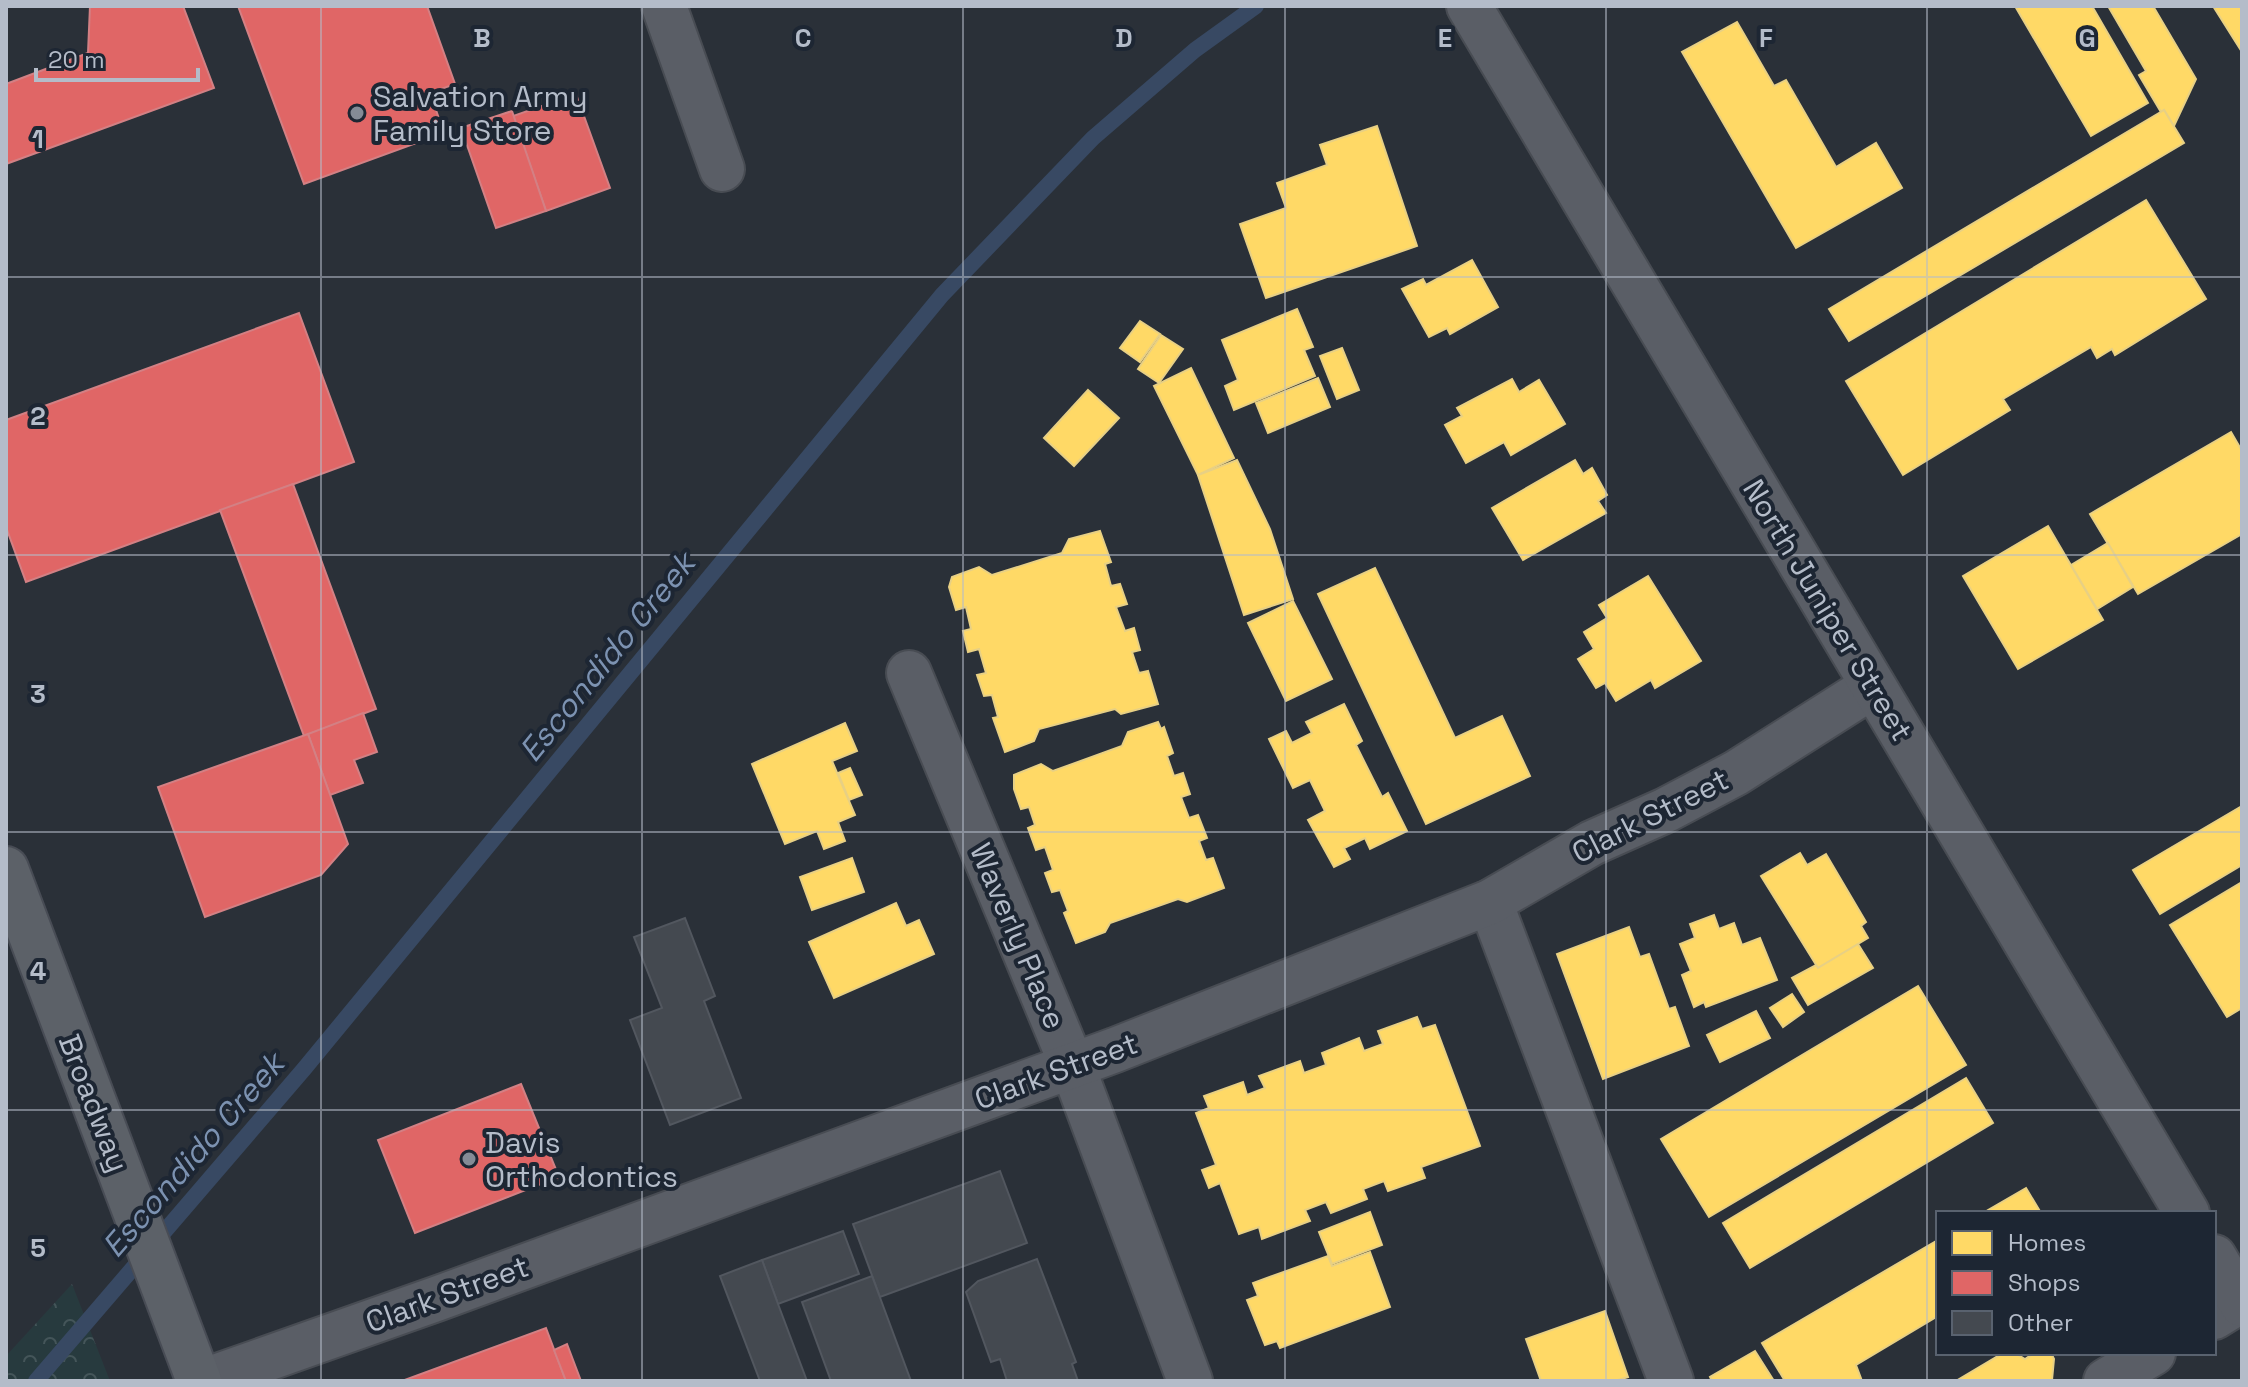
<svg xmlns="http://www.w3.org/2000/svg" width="2248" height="1387" viewBox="0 0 2248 1387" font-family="'Space Grotesk',sans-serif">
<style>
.park{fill:url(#park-crowns)}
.homes{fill:#ffd966;stroke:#e8d084;stroke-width:2}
.shops{fill:#e06666;stroke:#d38084;stroke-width:2}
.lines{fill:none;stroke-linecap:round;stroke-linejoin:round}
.stream{stroke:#384963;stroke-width:16}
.building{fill:#444950;stroke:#52575f;stroke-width:2}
.minor-casing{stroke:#484c53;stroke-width:48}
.tertiary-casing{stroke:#484c53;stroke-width:48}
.primary-casing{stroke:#484c55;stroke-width:48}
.minor{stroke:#5a5e66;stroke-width:44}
.tertiary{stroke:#5a5e66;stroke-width:44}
.primary{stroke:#5c6168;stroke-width:44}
.grid{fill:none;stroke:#b4bcc9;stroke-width:2;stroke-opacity:0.55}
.poi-dot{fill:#848b96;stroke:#1d2633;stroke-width:3}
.labels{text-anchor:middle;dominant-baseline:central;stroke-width:8;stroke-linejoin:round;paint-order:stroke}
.poi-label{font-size:30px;fill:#b4bcc9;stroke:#1d2633;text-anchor:start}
.street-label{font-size:30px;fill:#b4bcc9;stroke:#1d2633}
.water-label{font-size:32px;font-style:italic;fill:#7c92b1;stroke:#1d2633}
.grid-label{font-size:26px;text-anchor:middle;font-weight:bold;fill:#b4bcc9;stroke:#1d2633;stroke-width:8;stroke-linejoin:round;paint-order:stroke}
</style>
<defs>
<pattern id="park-crowns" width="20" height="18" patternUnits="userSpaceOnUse" patternTransform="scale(2)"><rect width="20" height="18" fill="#273a3e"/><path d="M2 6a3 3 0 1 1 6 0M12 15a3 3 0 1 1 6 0" fill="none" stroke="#445559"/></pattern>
</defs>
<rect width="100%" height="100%" fill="#2a3038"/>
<path class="park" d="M 72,1284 L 110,1381 L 6,1381 L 6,1356 Z"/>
<g class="homes">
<path d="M 2015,6 L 2092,6 L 2148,103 L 2091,136 Z"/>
<path d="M 2108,6 L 2153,6 L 2196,79 L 2174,126 L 2164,110 L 2161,112 L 2139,75 L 2146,71 Z"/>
<path d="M 2213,6 L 2242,6 L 2242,52 Z"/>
<path d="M 1737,22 L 1774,86 L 1786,80 L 1836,167 L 1876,143 L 1902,188 L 1796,248 L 1682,52 Z"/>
<path d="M 2164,110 L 2184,143 L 1849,341 L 1829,309 Z"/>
<path d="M 1377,126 L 1417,246 L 1266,298 L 1240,224 L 1286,208 L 1277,183 L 1327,165 L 1320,145 Z"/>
<path d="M 2146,200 L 2206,299 L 2115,355 L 2112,349 L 2097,358 L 2091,347 L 2003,399 L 2010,410 L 1903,475 L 1846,381 Z"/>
<path d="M 1472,260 L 1498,307 L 1450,334 L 1447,328 L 1429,337 L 1402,289 L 1423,279 L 1426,285 Z"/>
<path d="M 1297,309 L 1313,347 L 1304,350 L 1315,376 L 1234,410 L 1225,386 L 1238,380 L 1222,340 Z"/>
<path d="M 1140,321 L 1160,334 L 1140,362 L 1120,348 Z"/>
<path d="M 1161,335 L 1183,349 L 1159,383 L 1138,369 Z"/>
<path d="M 1342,348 L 1359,390 L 1337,399 L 1320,356 Z"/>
<path d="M 1191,368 L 1234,458 L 1198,475 L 1154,386 Z"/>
<path d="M 1318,378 L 1330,407 L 1268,433 L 1256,403 Z"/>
<path d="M 1512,379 L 1519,392 L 1539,380 L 1565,424 L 1511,455 L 1504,442 L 1466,463 L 1445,425 L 1462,416 L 1457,408 Z"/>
<path d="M 1088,390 L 1119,418 L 1074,466 L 1044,438 Z"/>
<path d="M 2231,432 L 2242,451 L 2242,534 L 2138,594 L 2090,514 Z"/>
<path d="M 1237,460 L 1270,529 L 1293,599 L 1244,615 L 1198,475 Z"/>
<path d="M 1575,460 L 1583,474 L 1592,468 L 1607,495 L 1598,501 L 1606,513 L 1523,560 L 1492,508 Z"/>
<path d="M 2048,526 L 2103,620 L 2018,669 L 1963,576 Z"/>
<path d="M 1100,531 L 1111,562 L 1105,564 L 1111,586 L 1120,584 L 1127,604 L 1116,607 L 1125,631 L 1134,628 L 1140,650 L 1132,652 L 1139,673 L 1148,671 L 1158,704 L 1121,714 L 1115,709 L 1039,729 L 1034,741 L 1005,752 L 993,718 L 998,717 L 992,695 L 984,696 L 977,675 L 986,673 L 979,649 L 968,652 L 963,631 L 971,629 L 966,607 L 956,610 L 949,587 L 952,577 L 979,567 L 992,575 L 1062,553 L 1069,539 Z"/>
<path d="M 2108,543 L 2133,587 L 2097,609 L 2071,565 Z"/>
<path d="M 1375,568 L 1455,738 L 1502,716 L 1530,776 L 1426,824 L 1318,594 Z"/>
<path d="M 1648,576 L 1701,661 L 1655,688 L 1651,680 L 1616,701 L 1605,683 L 1596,688 L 1578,659 L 1594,649 L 1584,632 L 1607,618 L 1599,605 Z"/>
<path d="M 1293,601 L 1332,679 L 1286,701 L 1248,623 Z"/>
<path d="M 1344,704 L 1362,741 L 1356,745 L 1382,797 L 1388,793 L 1407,831 L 1370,849 L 1365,838 L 1344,848 L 1350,859 L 1334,867 L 1308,820 L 1325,811 L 1310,780 L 1293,788 L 1269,739 L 1286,731 L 1292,743 L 1312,733 L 1306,722 Z"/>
<path d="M 1158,722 L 1161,729 L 1164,727 L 1173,753 L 1167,756 L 1174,776 L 1183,773 L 1190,794 L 1181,797 L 1189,818 L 1198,815 L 1207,838 L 1199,841 L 1206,860 L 1213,858 L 1224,888 L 1187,902 L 1178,899 L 1110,923 L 1105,932 L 1076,943 L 1064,913 L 1068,911 L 1060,890 L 1052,892 L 1045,873 L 1053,870 L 1045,847 L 1036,850 L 1028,828 L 1035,825 L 1029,807 L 1021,809 L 1014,789 L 1014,775 L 1041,764 L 1053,771 L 1122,746 L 1128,732 Z"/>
<path d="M 845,723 L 857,751 L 832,761 L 855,815 L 838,822 L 845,841 L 824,849 L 817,831 L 785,844 L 752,764 Z"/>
<path d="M 850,768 L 862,795 L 849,800 L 838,773 Z"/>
<path d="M 2242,806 L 2242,865 L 2160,914 L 2133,870 Z"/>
<path d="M 1800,853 L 1807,865 L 1826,854 L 1866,922 L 1861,926 L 1868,938 L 1818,968 L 1761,876 Z"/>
<path d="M 852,858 L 864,892 L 812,910 L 800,877 Z"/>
<path d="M 2242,882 L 2242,1008 L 2227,1017 L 2170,925 Z"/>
<path d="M 896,903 L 906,926 L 919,920 L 934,954 L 834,998 L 809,942 Z"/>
<path d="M 1714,915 L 1719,929 L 1734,923 L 1742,945 L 1760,938 L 1777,980 L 1706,1007 L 1704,1002 L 1694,1007 L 1682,975 L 1691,971 L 1680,944 L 1695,938 L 1690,924 Z"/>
<path d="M 1629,927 L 1640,957 L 1649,954 L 1669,1009 L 1675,1007 L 1689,1046 L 1603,1079 L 1557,954 Z"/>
<path d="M 1858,944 L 1873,968 L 1808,1005 L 1792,978 L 1816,965 L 1818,968 Z"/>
<path d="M 1918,986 L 1966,1065 L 1709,1217 L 1661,1139 Z"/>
<path d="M 1792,994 L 1804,1012 L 1783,1027 L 1770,1008 Z"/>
<path d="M 1756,1011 L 1770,1038 L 1720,1062 L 1707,1035 Z"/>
<path d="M 1417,1017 L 1422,1029 L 1435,1025 L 1480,1146 L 1421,1167 L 1425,1178 L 1388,1191 L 1384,1181 L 1363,1189 L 1367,1199 L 1331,1213 L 1326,1202 L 1305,1210 L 1310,1221 L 1262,1239 L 1259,1227 L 1239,1234 L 1220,1183 L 1209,1188 L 1202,1170 L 1216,1165 L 1196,1113 L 1209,1108 L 1204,1096 L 1243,1082 L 1247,1095 L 1265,1088 L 1259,1076 L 1300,1061 L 1304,1073 L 1326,1065 L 1322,1053 L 1359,1038 L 1364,1051 L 1383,1044 L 1378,1031 Z"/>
<path d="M 1966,1078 L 1993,1123 L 1750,1268 L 1723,1223 Z"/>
<path d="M 2026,1188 L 2041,1213 L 1983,1213 Z"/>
<path d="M 1370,1212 L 1382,1245 L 1332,1264 L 1319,1232 Z"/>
<path d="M 1938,1240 L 1938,1316 L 1856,1365 L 1862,1381 L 1785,1381 L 1762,1343 Z"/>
<path d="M 1370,1252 L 1390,1307 L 1280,1348 L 1277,1341 L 1265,1345 L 1247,1300 L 1258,1296 L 1253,1283 L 1328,1256 L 1332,1266 Z"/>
<path d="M 1605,1311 L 1628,1377 L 1615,1381 L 1541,1381 L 1526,1339 Z"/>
<path d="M 1755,1351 L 1774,1381 L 1712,1381 L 1710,1377 Z"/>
<path d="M 2003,1353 L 2015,1353 L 2025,1359 L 2034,1353 L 2051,1353 L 2054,1359 L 2052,1380 L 1956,1381 Z"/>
</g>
<g class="shops">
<path d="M 90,6 L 183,6 L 214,88 L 6,164 L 6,84 L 88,53 Z"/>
<path d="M 238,6 L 427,6 L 455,84 L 430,93 L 444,133 L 304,184 Z"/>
<path d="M 576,94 L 610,188 L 546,211 L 513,116 Z"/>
<path d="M 512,111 L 546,211 L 496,228 L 461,128 Z"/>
<path d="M 299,313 L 354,462 L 26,582 L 6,527 L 6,420 Z"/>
<path d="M 293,484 L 376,709 L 304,736 L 220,510 Z"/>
<path d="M 363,713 L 377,752 L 354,760 L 363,783 L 330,795 L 308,734 Z"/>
<path d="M 308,734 L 348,844 L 321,875 L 205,917 L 158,787 Z"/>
<path d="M 521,1084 L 559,1177 L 415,1233 L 378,1140 Z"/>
<path d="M 546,1328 L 566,1381 L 402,1381 Z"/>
<path d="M 567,1344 L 581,1381 L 566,1381 L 554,1350 Z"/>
</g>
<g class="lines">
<path class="stream" d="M 36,1381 L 304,1069 L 942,295 L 1093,138 L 1195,50 L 1256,6"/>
</g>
<g class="building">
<path d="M 685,918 L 715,996 L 704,1001 L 741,1098 L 670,1125 L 630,1020 L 662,1008 L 634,937 Z"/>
<path d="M 1000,1171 L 1027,1243 L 880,1297 L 853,1224 Z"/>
<path d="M 843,1231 L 859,1274 L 778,1304 L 762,1260 Z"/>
<path d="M 1037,1259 L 1076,1362 L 1072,1364 L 1078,1381 L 1007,1381 L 1000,1359 L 991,1362 L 966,1292 L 978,1281 Z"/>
<path d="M 762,1260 L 778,1304 L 807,1381 L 760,1381 L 720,1276 Z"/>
<path d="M 872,1276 L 911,1381 L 831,1381 L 802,1302 Z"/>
</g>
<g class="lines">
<defs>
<g id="minor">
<path d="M 664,6 L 722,169"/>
<path d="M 909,673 L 1072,1065 L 1190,1381"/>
<path d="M 1490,902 L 1671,1381"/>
<path d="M 2214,1317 L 2240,1301"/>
<path d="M 204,1381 L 436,1299 L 1115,1050 L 1490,902 L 1592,843 L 1666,810 L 1736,773 L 1873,686"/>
<path d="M 2106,1381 L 2153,1353"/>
</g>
<g id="tertiary">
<path d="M 1469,6 L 2187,1213"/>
<path d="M 2214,1257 L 2242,1304"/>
</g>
<path id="primary" d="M 6,869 L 199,1381"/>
</defs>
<use href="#minor" class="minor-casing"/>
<use href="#tertiary" class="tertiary-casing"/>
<use href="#primary" class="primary-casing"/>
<use href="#minor" class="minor"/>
<use href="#tertiary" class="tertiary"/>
<use href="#primary" class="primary"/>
</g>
<path class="grid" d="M 321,6 L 321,1381M 642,6 L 642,1381M 963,6 L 963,1381M 1285,6 L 1285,1381M 1606,6 L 1606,1381M 1927,6 L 1927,1381M 6,277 L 2242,277M 6,555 L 2242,555M 6,832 L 2242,832M 6,1110 L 2242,1110"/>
<g class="poi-dot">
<circle cx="357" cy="113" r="8"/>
<circle cx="469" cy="1159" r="8"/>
</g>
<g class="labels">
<g class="poi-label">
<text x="373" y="96">Salvation Army<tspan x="373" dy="34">Family Store</tspan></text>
<text x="485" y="1142">Davis<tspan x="485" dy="34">Orthodontics</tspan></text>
</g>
<g class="street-label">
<text transform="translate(1828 610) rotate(59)">North Juniper Street</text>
<text transform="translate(1650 816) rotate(-27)">Clark Street</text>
<text transform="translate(1018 936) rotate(67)">Waverly Place</text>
<text transform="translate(1056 1071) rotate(-20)">Clark Street</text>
<text transform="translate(94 1103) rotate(69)">Broadway</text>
<text transform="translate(447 1294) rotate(-20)">Clark Street</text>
</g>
<g class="water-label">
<text transform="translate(607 657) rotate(-51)">Escondido Creek</text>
<text transform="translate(193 1155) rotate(-49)">Escondido Creek</text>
</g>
</g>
<g class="grid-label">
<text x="482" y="47">B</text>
<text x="803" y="47">C</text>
<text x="1124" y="47">D</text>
<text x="1445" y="47">E</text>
<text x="1766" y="47">F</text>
<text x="2087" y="47">G</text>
<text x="38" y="148">1</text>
<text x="38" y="425">2</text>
<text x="38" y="703">3</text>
<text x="38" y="980">4</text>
<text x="38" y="1257">5</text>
</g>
<rect width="2248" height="1387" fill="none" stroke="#b4bcc9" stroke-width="16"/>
<rect x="1936" y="1211" width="280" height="144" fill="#1d2633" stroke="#59626f" stroke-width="2"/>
<rect x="1952" y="1231" width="40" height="24" fill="#ffd966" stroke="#59626f" stroke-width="2"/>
<text x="2008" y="1251" font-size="24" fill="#b4bcc9">Homes</text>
<rect x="1952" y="1271" width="40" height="24" fill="#e06666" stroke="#59626f" stroke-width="2"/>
<text x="2008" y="1291" font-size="24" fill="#b4bcc9">Shops</text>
<rect x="1952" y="1311" width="40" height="24" fill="#444950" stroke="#59626f" stroke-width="2"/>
<text x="2008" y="1331" font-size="24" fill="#b4bcc9">Other</text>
<path d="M36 68v12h162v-12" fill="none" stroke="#b4bcc9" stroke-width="4"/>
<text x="48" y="68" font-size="24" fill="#b4bcc9" stroke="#1d2633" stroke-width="6" paint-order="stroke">20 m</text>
</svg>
